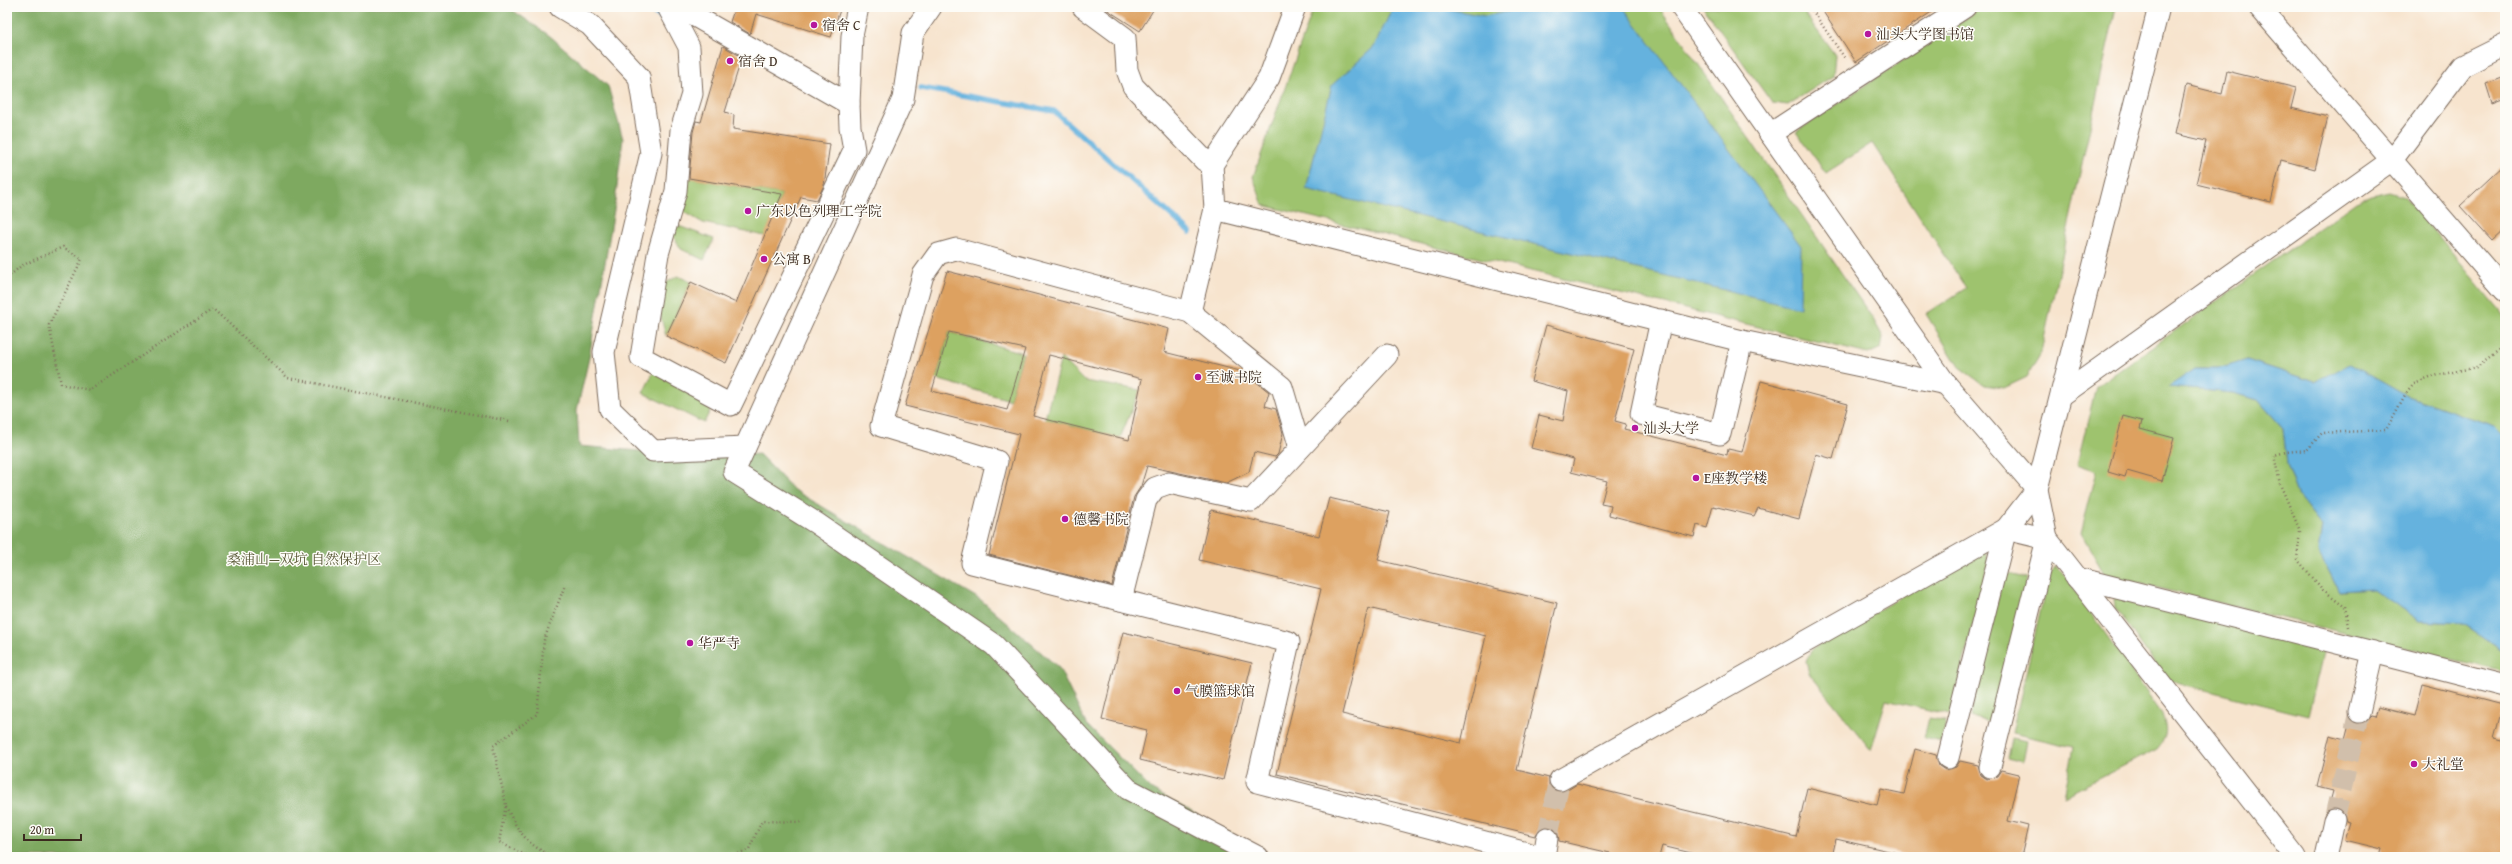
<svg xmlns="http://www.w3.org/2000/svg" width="2512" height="864" viewBox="0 0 2512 864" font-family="'Gentium Book Plus','Noto Serif SC',serif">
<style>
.green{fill:#9ec36e;stroke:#6c7646}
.forest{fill:#7ea961;stroke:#5c6a40}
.water{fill:#65b2de;stroke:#506e7e}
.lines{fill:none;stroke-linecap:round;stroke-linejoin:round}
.stream{stroke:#65b2de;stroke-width:5.5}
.building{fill:#dda161;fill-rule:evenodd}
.minor-tunnel{stroke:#d1bfab;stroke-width:21;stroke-dasharray:21 10;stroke-linecap:butt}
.minor-casing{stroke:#7d6b5c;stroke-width:23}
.path{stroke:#7d6b5c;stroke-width:2.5;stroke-dasharray:1 3;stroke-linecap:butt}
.minor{stroke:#fff;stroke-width:21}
.poi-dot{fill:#b5179e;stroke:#fdfcf7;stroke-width:1.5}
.labels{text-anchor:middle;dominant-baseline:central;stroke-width:3;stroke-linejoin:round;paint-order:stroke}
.poi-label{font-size:14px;fill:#3b2a1e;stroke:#fdfcf7;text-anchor:start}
.park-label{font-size:14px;fill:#595836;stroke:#fdfcf7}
</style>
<rect width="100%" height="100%" fill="#fdfcf7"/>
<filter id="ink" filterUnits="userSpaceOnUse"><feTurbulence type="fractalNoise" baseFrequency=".025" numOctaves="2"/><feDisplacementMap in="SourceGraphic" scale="8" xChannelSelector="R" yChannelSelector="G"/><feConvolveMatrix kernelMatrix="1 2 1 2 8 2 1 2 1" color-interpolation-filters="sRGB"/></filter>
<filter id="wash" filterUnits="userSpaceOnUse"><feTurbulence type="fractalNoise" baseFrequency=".012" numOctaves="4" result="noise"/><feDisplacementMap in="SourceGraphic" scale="16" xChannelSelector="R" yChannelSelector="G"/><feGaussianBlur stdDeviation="0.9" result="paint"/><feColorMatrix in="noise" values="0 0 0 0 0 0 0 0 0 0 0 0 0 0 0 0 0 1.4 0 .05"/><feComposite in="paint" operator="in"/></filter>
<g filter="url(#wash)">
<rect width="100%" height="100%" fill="#f7e4ce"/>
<g class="green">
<path d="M 1314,7 L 1659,7 L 1873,319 L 1883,337 L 1881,348 L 1868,354 L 1263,205 L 1253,177 Z"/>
<path d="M 1703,7 L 1800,7 L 1835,55 L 1833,76 L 1788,105 L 1772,103 Z"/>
<path d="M 1983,7 L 2116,7 L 2041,353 L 2027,377 L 2004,388 L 1984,385 L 1959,367 L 1926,314 L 1966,288 L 1872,143 L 1826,173 L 1796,132 Z"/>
<path d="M 685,177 L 782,194 L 765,236 L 703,223 L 683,211 Z"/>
<path d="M 2389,192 L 2405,197 L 2505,317 L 2505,437 L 2494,426 L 2405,395 L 2350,365 L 2315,382 L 2247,360 L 2218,369 L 2195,369 L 2169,387 L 2233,393 L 2258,400 L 2283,428 L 2287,464 L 2299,497 L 2322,526 L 2318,552 L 2339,591 L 2374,589 L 2419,621 L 2464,623 L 2505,652 L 2505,672 L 2105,575 L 2081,533 L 2097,471 L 2077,464 L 2096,387 L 2356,202 L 2371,196 Z"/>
<path d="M 673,224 L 714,239 L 704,260 L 681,249 L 671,233 Z"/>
<path d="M 678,276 L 691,282 L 666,336 L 655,297 L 657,288 Z"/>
<path d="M 949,332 L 1023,353 L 1010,400 L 936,379 Z"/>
<path d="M 1061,358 L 1084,381 L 1140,390 L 1120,438 L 1045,419 Z"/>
<path d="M 656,367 L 717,396 L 704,423 L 643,393 Z"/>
<path d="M 1976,552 L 1986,553 L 1989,563 L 1950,715 L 1886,700 L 1871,750 L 1809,673 L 1806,662 L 1811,650 Z"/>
<path d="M 2055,566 L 2062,572 L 2162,714 C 2167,730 2168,736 2157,749 L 2064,796 L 2074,747 L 2012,733 L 2049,574 Z"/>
<path d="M 2004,573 L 2027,578 L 1993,723 L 1970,717 Z"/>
<path d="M 2121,595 L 2325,645 L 2308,716 L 2166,680 L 2115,607 L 2114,599 Z"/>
<path d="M 1929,718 L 1945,721 L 1941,742 L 1924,738 Z"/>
<path d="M 2011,738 L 2027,741 L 2023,762 L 2007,758 Z"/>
</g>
<path class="forest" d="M 7,7 L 508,7 L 550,36 L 608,86 L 623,139 L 614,210 L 589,358 L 577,410 L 579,446 L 713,457 L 759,454 L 794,490 L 981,600 L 1059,668 L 1086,724 L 1152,790 L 1266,853 L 1279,857 L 7,857 Z"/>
<g class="water">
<path d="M 1395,7 L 1438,7 L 1485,16 L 1532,7 L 1623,7 L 1801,246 L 1800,308 L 1306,189 L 1332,85 L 1374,47 L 1392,9 Z"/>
<path d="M 2247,360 L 2315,382 L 2350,364 L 2405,395 L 2494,426 L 2505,437 L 2505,652 L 2464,623 L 2419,621 L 2374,589 L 2339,591 L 2318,552 L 2322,526 L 2299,497 L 2287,464 L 2283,428 L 2258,400 L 2233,393 L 2168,387 L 2195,369 L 2218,369 Z"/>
</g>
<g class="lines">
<g class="stream">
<path d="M 645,7 L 664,19"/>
<path d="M 921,88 L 1054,111 L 1190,232"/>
</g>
</g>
<g id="blocks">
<g class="building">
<path d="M 735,7 L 841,7 L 831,37 L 756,14 L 750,34 L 730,22 Z"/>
<path d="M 1103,7 L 1155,7 L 1140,31 Z"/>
<path d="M 1820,7 L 1939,7 L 1856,62 Z"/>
<path d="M 723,46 L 742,57 L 725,112 L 734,115 L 733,129 L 830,144 L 824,185 L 817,200 L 801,197 L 726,363 L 666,336 L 691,282 L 736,303 L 782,194 L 689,178 L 693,132 L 696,121 L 701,122 Z"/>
<path d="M 2227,71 L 2296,88 L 2291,108 L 2328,117 L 2315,169 L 2281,160 L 2271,202 L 2196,184 L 2206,141 L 2175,134 L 2186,85 L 2222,94 Z"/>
<path d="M 2505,77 L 2505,98 L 2492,103 L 2486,84 Z"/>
<path d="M 2505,164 L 2505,229 L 2492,241 L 2460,206 Z"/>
<path d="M 947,271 L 1169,329 L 1164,352 L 1244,372 L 1269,392 L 1265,406 L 1276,409 L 1283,433 L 1278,454 L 1275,457 L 1254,452 L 1249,472 L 1226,483 L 1147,466 L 1141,486 L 1134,497 L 1112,586 L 989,555 L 1019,434 L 905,406 ZM 949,332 L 1025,349 L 1007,410 L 932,391 ZM 1049,355 L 1142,379 L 1129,440 L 1033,416 Z"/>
<path d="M 1546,325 L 1634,349 L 1615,421 L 1626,424 L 1624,429 L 1727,455 L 1728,449 L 1742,452 L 1761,381 L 1848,404 L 1833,459 L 1816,454 L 1799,519 L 1758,508 L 1754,516 L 1713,506 L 1707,528 L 1697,525 L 1694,537 L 1609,515 L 1611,506 L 1601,504 L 1607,481 L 1571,472 L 1574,459 L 1531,448 L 1539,415 L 1563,421 L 1568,391 L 1531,381 Z"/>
<path d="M 2123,416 L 2142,421 L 2140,429 L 2174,438 L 2162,481 L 2127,471 L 2125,477 L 2108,472 Z"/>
<path d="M 1329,498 L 1390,512 L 1378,560 L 1557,603 L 1517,770 L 1549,778 L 1549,786 L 1554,790 L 1566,791 L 1577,784 L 1796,837 L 1807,788 L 1877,805 L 1881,789 L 1904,794 L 1915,749 L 1936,755 L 1939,766 L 1945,770 L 1956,767 L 1960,761 L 1978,765 L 1981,775 L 1987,779 L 1998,776 L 2002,770 L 2019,774 L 2008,821 L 2028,826 L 2021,857 L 1915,857 L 1836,839 L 1832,857 L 1708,857 L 1662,846 L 1659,857 L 1609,857 L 1610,853 L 1559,841 L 1558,833 L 1549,826 L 1542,827 L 1535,836 L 1277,774 L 1321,589 L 1199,560 L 1211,510 L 1319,536 ZM 1368,608 L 1486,636 L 1461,743 L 1342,714 Z"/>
<path d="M 1123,632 L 1252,663 L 1223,780 L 1140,760 L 1147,730 L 1102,719 Z"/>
<path d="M 2422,684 L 2503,705 L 2494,739 L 2505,742 L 2505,854 L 2502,853 L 2501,857 L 2380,857 L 2382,849 L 2345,840 L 2350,823 L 2346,822 L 2342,811 L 2336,808 L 2328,810 L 2333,791 L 2317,787 L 2330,735 L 2345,739 L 2350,720 L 2356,724 L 2363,723 L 2371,715 L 2375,716 L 2378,707 L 2414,716 Z"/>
</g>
</g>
</g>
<g filter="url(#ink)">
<use href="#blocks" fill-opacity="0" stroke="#7d6b5c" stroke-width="1"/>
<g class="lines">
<g class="minor-tunnel">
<path d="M 2334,820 L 2359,712"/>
<path d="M 1547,838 L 1560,780"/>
</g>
<defs>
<g id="minor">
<path d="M 560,7 L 590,25 L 639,77 L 651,153 L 604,352 L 610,409 L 653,451 L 745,447"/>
<path d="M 668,7 L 689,47 L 692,94 L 681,130 L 676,191 L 658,254 L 641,357 L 731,405 L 854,150 L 850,127 L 849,104 L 679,7"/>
<path d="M 931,7 L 913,33 L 903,99 L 734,472 L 816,523 L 994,645 L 1128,789 L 1258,857"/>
<path d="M 1083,7 L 1125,38 L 1127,70 L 1133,86 L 1204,160 L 1212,165 L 1215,209 L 1742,341 L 1946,384"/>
<path d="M 1681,7 L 1946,384 L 2037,489 L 2006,529 L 1948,758"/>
<path d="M 2259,7 L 2505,291"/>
<path d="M 849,104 L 852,36 L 858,7"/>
<path d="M 1770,134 L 1965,7"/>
<path d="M 1212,165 L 1269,78 L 1295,7"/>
<path d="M 1190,312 L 1215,209"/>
<path d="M 1661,320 L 1641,414 L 1720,434 L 1742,341"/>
<path d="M 2062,395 L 2392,160 L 2463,66 L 2505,45"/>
<path d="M 1300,448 L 1282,387 L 1190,312 L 956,249 L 938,254 L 923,275 L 881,426 L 997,461 L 972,563 L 1289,642 L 1257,782 L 1542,857"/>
<path d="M 2077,578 L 2373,652"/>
<path d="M 1121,600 L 1146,500 L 1155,488 L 1169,483 L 1251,501 L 1387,355"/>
<path d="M 2359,712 L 2373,652 L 2505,686"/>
<path d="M 1990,767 L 2047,539 L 2037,489 L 2159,7"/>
<path d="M 1560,780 L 2006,529 L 2047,539 L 2296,857"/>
<path d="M 1544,857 L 1547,838"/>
<path d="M 2326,857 L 2334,820"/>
</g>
</defs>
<use href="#minor" class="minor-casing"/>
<g class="path">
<path d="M 1810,7 L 1846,60"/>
<path d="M 7,278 L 21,266 L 63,247 L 82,259 L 49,325 L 61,384 L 90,390 L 213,309 L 288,378 L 509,421"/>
<path d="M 2348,627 L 2345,606 L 2323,590 L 2297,559 L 2300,531 L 2280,484 L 2274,455 L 2286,452 L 2307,450 L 2322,433 L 2386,430 L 2405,395 L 2414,384 L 2438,375 L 2477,367 L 2505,347"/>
<path d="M 506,806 C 517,831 528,846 554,857"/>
<path d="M 529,857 L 499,842 L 506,805 L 493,746 L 537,714 L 544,640 L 565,585"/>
<path d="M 731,857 L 749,849 L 762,821 L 801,822"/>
</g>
<use href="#minor" class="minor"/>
</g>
</g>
<g class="poi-dot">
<circle cx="814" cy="25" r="4"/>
<circle cx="1868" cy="34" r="4"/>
<circle cx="730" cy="61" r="4"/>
<circle cx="748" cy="211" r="4"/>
<circle cx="764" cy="259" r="4"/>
<circle cx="1198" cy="377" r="4"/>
<circle cx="1635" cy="428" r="4"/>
<circle cx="1696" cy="478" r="4"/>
<circle cx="1065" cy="519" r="4"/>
<circle cx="690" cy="643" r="4"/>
<circle cx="1177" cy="691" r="4"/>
<circle cx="2414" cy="764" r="4"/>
</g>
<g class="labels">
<g class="poi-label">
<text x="822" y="25">宿舍 C</text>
<text x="1876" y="34">汕头大学图书馆</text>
<text x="738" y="61">宿舍 D</text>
<text x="756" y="211">广东以色列理工学院</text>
<text x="772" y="259">公寓 B</text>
<text x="1206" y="377">至诚书院</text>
<text x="1643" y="428">汕头大学</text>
<text x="1704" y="478">E座教学楼</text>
<text x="1073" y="519">德馨书院</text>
<text x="698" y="643">华严寺</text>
<text x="1185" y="691">气膜篮球馆</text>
<text x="2422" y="764">大礼堂</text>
</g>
<g class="park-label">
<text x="304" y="559">桑浦山—双坑 自然保护区</text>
</g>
</g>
<rect width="2512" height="864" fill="none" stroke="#fdfcf7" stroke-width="24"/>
<path d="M24 834v6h57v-6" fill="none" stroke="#3b2a1e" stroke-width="2"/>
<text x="30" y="834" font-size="12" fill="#3b2a1e" stroke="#fdfcf7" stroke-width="3" paint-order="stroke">20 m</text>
</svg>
